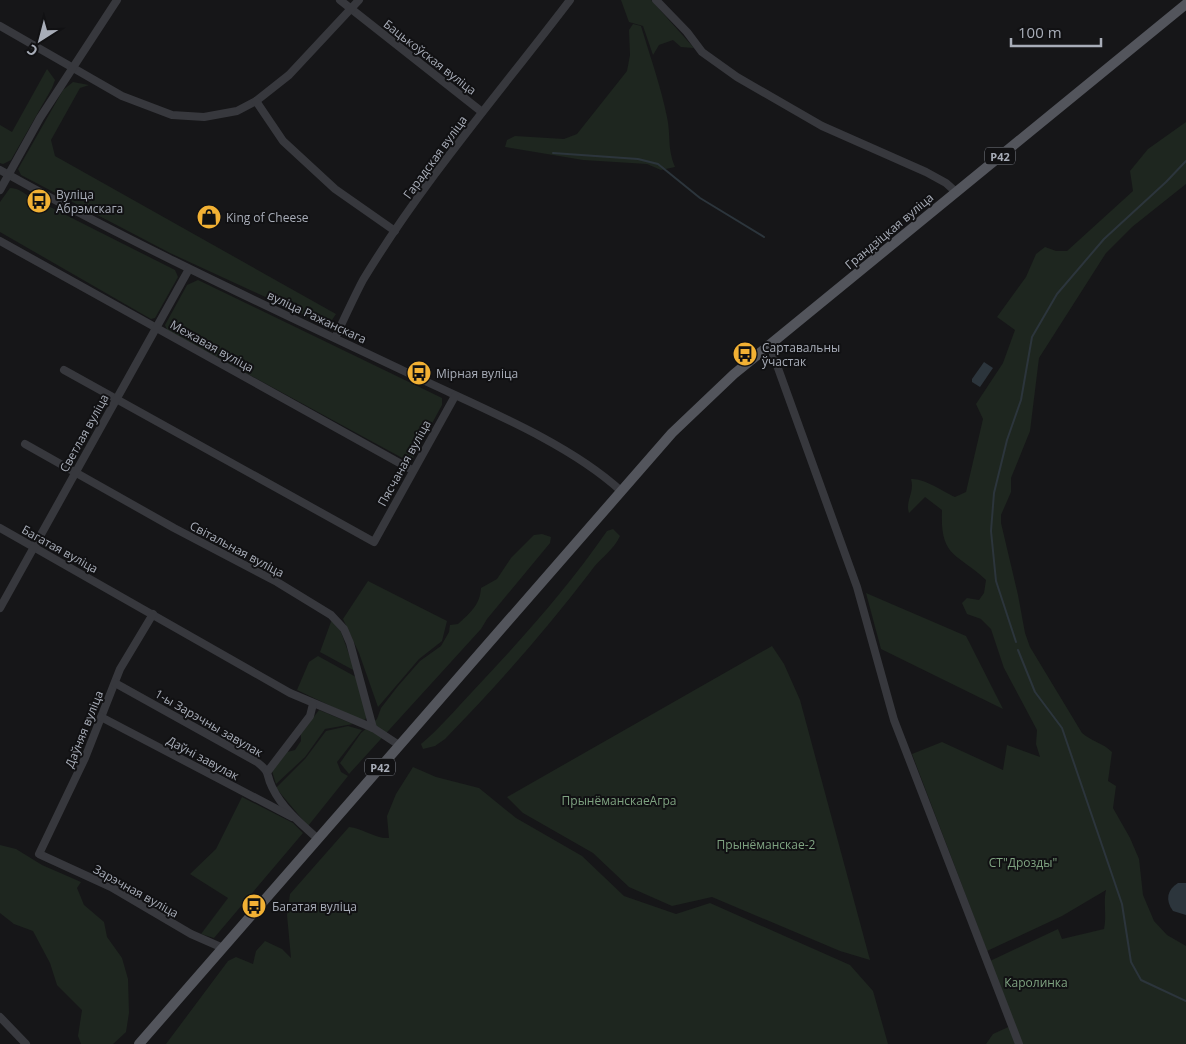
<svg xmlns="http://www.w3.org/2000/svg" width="1186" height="1044" viewBox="0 0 1186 1044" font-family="'Open Sans',sans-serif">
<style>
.green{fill:#1e261f}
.water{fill:#2c353c}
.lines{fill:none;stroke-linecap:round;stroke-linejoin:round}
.stream{stroke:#2c353c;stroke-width:2}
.minor{stroke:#37383d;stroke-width:8}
.major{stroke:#53555c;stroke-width:10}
.labels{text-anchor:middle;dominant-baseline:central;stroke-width:4;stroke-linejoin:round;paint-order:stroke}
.shield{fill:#111113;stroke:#7b7e86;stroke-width:1}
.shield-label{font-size:11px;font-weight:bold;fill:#a8adb8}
.street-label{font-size:12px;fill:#a8adb8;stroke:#111113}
.poi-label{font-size:12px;fill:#a8adb8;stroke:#111113;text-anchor:start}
.park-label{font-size:12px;fill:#7fa381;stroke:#111113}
</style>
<rect width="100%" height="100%" fill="#161618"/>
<g class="green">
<path d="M 621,0 L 651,0 L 694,48 L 681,47 L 673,40 L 659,45 L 653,55 L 643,26 L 629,22 Z"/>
<path d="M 633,24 L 641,26 C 650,56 661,87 667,117 C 671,136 667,147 675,167 L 661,170 L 647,164 L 583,160 L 505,147 L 507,140 L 515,136 L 564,139 L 577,134 L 627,71 L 630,55 L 629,30 Z"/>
<path d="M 47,69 L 55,80 L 52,88 L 11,160 L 3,164 L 0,163 L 0,125 L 12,132 Z"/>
<path d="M 73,82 L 89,85 L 80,88 L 51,140 L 55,156 L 336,314 L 330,323 L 324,324 L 170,253 L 21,175 L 18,169 L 63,90 Z"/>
<path d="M 1186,122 L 1186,184 L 1132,227 L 1106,253 L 1039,358 L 1030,431 L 1011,478 L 1011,492 L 1001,515 L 1001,523 L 1018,595 L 1025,633 L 1030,647 L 1082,733 C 1091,741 1103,743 1112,752 L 1108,781 L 1116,786 L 1113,808 L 1130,838 L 1139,859 L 1143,895 L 1154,921 L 1167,935 L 1186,946 L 1186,1044 L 986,1044 L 993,1034 L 1015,1024 L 990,961 L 1058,929 L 1062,939 L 1104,929 C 1107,914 1103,904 1106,890 L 1062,916 L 987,951 L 912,754 L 942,742 L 1003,770 L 1007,745 L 1040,757 L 1036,744 L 1037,730 L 1004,668 L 991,629 L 981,619 L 967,614 L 962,603 L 967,598 L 979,600 L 984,593 L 986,580 C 956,552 940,558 942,510 L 925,497 L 909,513 C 905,501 915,492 911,479 C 924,478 942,491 955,497 L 966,492 L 983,419 L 976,404 L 1003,363 L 1015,330 L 997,317 L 1026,277 L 1036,254 L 1045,247 L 1056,251 L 1067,251 L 1133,191 L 1130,171 L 1148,149 Z"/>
<path d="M 10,188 C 25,188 33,205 50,207 L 175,270 L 178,277 L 155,318 L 151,319 L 0,232 L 0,202 Z"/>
<path d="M 198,280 L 442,398 L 442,405 L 412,460 L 406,460 L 167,330 L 165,325 L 187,285 Z"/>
<path d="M 613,529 L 620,536 C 614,550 600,558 591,571 C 546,630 497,686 445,739 L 435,746 L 423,749 L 421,744 C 440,728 455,710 472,692 C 520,641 567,589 607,531 Z"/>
<path d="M 542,534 L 551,537 L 550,543 L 487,619 L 481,629 L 349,774 L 340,763 L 361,733 L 377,719 L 381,708 L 398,686 L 420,661 L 441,646 L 449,632 L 450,625 L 458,624 C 470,613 480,605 481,588 L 497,579 L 511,558 L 534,535 Z"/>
<path d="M 368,581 L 447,621 L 442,641 L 419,659 L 378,707 L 359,653 L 343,619 Z"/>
<path d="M 866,593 L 966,636 L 1003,709 L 881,649 Z"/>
<path d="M 332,619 L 341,632 L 355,671 L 320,652 Z"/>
<path d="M 772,646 L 784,664 L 800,700 L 870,960 L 840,951 L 712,897 L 672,906 L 629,887 L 593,853 L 523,813 L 507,797 Z"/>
<path d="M 318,656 L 356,677 L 367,716 L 365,720 L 356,718 L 297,690 L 309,662 Z"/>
<path d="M 319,710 L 353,724 L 325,729 L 305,757 L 276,784 L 272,771 L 287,752 L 295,750 L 301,741 L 301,734 Z"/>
<path d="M 348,726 L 362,730 L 337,762 L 341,772 L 348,776 L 308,826 L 276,788 L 305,759 L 326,731 Z"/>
<path d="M 413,767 L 436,777 L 479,788 L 516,818 L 582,856 L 624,896 L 676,914 L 710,903 L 850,965 L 873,991 L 888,1044 L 166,1044 L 228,961 L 236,957 L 253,964 L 256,951 L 265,941 L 282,949 L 291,958 L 287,915 L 290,894 L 349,827 C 363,828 375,839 389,838 L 387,816 L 396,794 Z"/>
<path d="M 242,797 L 293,823 L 303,833 L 214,938 L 201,934 L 228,898 L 190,874 L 216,849 Z"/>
<path d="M 0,845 L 16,849 L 42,865 L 81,882 L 77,888 L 84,905 L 104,922 L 107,937 L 122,958 L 128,979 L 129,1013 L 126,1032 L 113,1044 L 81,1044 L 78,1036 L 82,1010 L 57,985 L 50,963 L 33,931 L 14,924 L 0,913 Z"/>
</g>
<g class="water">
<path d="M 984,362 L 993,368 L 980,387 L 972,382 L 972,379 Z"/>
<path d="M 1178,883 L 1186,883 L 1186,915 L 1173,911 C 1165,900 1167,890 1178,883 Z"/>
</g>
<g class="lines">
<g class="stream">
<path d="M 553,153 L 638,159 L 658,164 L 700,198 L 764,237"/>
<path d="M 1016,642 L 996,581 L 991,531 L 994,493 L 1007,440 L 1021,400 L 1032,337 L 1057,294 L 1104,239 L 1166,182 L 1186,161"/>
<path d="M 1018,650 L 1035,692 L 1062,728 L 1122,904 L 1131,962 L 1141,980 L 1186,1001"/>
</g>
<g class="minor">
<path d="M 340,0 L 482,112"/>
<path d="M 656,0 L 687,32 L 702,52 L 737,77 L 822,126 L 926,172 L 946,183 L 956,192"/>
<path d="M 0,26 L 122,96 L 172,115 L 204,117 L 237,111 L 256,101 L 289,75 L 359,0"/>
<path d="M 256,101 L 283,141 L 335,189 L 395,231"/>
<path d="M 0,170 C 132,244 269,307 406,372 C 474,405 565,440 620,490"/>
<path d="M 0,190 L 40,118 L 117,0"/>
<path d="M 0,241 L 412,470"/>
<path d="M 335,338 C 344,319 353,299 363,280 C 423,181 500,92 570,0"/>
<path d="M 770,346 L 857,587 L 894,720 L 1019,1044"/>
<path d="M 64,370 L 374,542 L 455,396"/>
<path d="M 25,444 L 174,528 L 277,582 L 331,615 L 344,629 L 350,643 L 373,728"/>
<path d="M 0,528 L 290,693 L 373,728 L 399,745"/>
<path d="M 0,608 L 189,269"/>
<path d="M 153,614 L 120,669 L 85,758 L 39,854 L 111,887 L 191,934 L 223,948"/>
<path d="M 115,683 L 257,762 C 272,774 265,773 272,787 C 282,808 301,824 318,839"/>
<path d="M 101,717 L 292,817"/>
<path d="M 268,771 L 310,716 L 313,704"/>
<path d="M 0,1017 L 26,1044"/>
</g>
<path class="major" d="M 139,1044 L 672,433 L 734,374 L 1186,4"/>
</g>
<defs>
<symbol id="bus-disc" viewBox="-11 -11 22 22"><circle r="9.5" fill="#f2b134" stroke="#111113"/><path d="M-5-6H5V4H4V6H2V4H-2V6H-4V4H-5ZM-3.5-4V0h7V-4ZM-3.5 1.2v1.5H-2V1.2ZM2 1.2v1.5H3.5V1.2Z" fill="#111"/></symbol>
<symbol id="shop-disc" viewBox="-11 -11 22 22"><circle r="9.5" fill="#f2b134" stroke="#111113"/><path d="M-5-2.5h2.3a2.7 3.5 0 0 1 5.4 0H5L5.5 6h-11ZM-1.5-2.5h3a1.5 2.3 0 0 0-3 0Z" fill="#111"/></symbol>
</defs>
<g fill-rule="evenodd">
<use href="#bus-disc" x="25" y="187" width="28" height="28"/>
<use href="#shop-disc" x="195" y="203" width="28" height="28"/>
<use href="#bus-disc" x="731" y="340" width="28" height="28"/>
<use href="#bus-disc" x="405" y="359" width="28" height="28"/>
<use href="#bus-disc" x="240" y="892" width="28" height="28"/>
</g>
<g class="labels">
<g class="shield">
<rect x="985" y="147.5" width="30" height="17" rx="4"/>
<rect x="365" y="758.5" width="30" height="17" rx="4"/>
</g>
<g class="shield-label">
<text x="1000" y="156">Р42</text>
<text x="380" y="767">Р42</text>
</g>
<g class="street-label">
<text transform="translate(430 57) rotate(38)">Бацькоўская вуліца</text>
<text transform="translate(435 157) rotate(-54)">Гарадская вуліца</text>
<text transform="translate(889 231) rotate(-40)">Грандзіцкая вуліца</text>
<text transform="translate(317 317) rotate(25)">вуліца Ражанскага</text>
<text transform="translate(212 346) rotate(29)">Межавая вуліца</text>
<text transform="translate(84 433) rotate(-61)">Светлая вуліца</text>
<text transform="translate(404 463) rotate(-61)">Пясчаная вуліца</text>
<text transform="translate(60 549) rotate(29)">Багатая вуліца</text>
<text transform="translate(237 549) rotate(28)">Світальная вуліца</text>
<text transform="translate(209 723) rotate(30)">1-ы Зарэчны завулак</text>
<text transform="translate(84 729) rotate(-68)">Даўняя вуліца</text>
<text transform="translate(203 758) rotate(28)">Даўні завулак</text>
<text transform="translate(136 891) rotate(29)">Зарэчная вуліца</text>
</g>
<g class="poi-label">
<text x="56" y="194">Вуліца<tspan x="56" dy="14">Абрэмскага</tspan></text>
<text x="226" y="217">King of Cheese</text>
<text x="762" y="347">Сартавальны<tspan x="762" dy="14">ўчастак</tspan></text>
<text x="436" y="373">Мірная вуліца</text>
<text x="272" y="906">Багатая вуліца</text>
</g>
<g class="park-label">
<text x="619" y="800">ПрынёманскаеАгра</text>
<text x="766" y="844">Прынёманскае-2</text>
<text x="1023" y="862">СТ"Дрозды"</text>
<text x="1036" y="982">Каролинка</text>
</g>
</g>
<g transform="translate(40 40) rotate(216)" stroke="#111113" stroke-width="4" paint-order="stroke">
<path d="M0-4L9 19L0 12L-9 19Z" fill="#a8adb8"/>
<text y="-8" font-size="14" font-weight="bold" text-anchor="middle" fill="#a8adb8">С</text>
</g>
<path d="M1011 38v8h90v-8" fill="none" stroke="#a8adb8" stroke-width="2.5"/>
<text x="1018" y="38" font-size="15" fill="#a8adb8" stroke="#111113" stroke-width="4" paint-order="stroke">100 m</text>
</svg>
